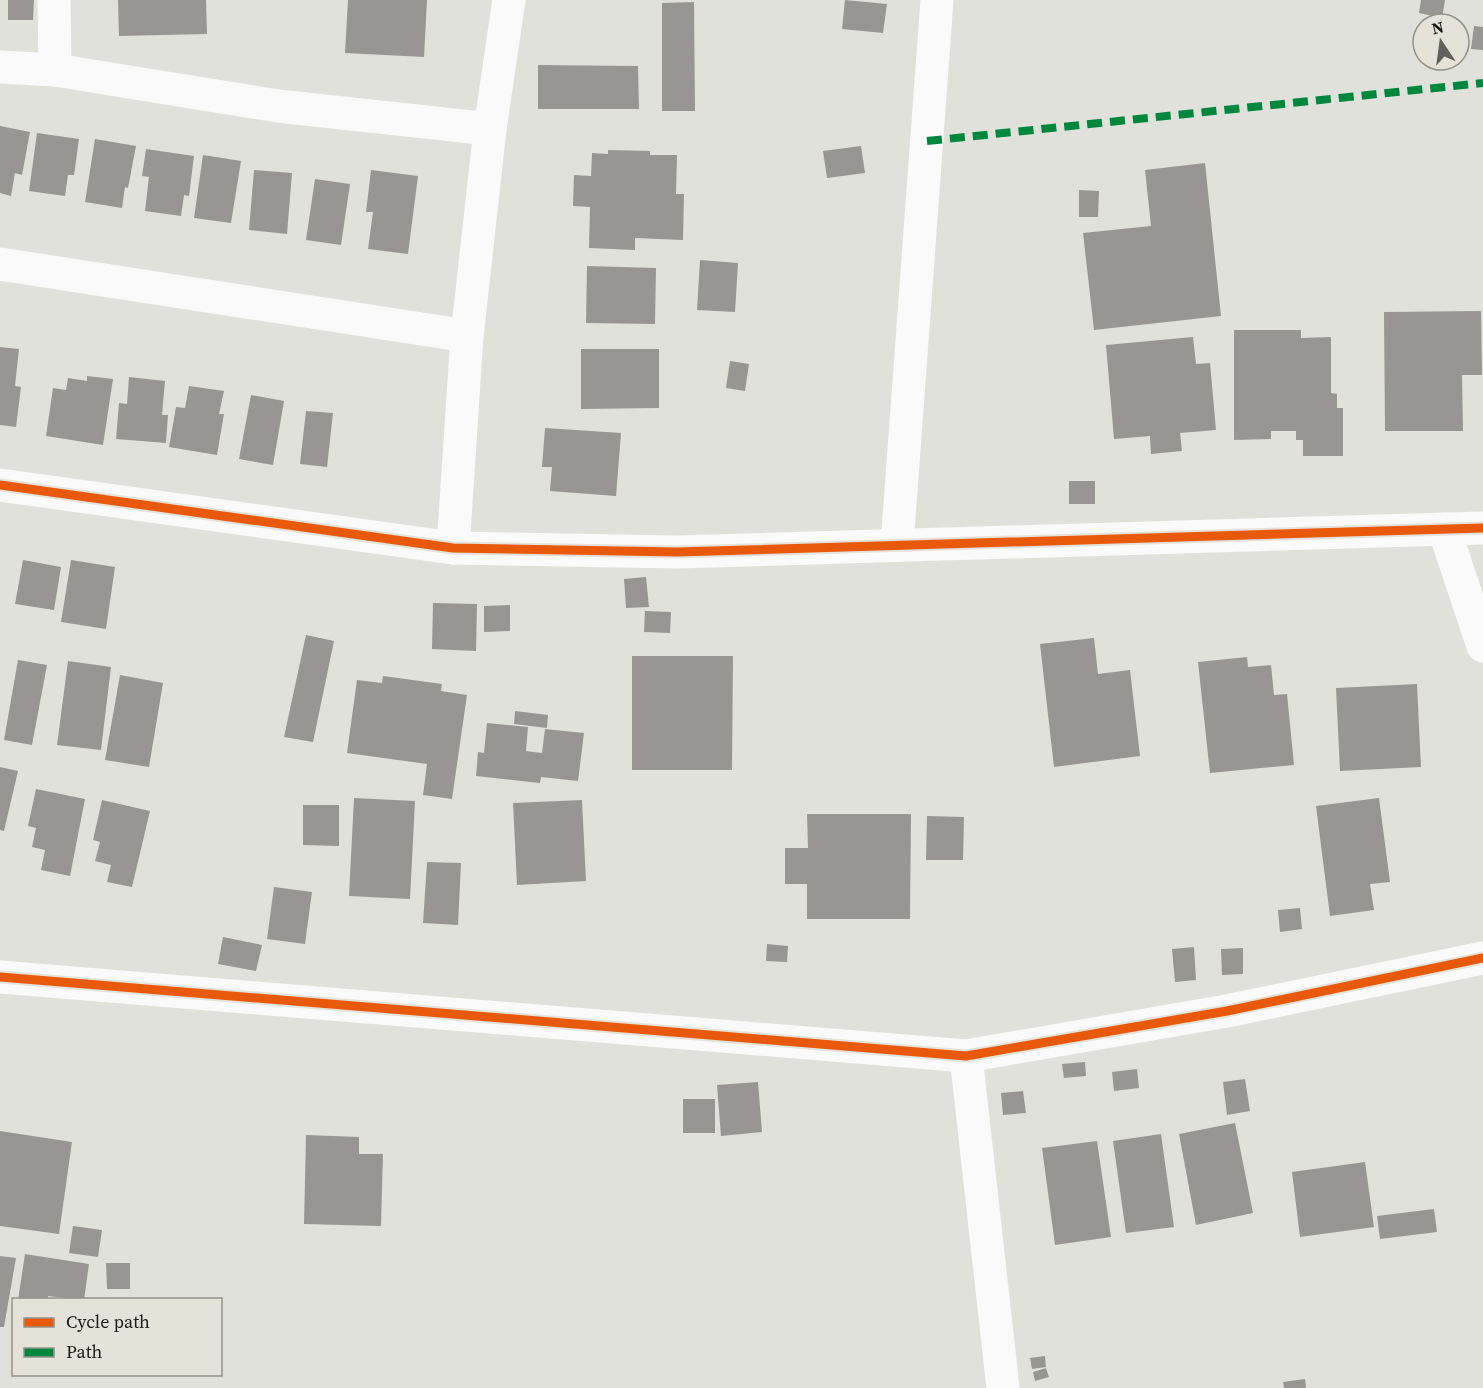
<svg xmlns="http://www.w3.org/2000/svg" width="1483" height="1388" viewBox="0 0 1483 1388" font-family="'Source Serif 4',serif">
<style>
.building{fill:#979693}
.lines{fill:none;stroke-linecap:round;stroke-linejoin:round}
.minor{stroke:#fafafa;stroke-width:33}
.quiet{stroke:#00873e;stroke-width:8;stroke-dasharray:15 8;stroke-linecap:butt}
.cycleway-casing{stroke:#e4e2d9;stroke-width:13}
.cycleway{stroke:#e8590c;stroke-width:9}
</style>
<rect width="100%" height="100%" fill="#e1e1dc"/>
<g class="building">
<path d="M 8,0 L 34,0 L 33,20 L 8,20 Z"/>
<path d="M 118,0 L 206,0 L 207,34 L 119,36 Z"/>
<path d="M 348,0 L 427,0 L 424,57 L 345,53 Z"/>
<path d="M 845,0 L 887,4 L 883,33 L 842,29 Z"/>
<path d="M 1421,0 L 1445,0 L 1442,18 L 1419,13 Z"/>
<path d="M 694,2 L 695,111 L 662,111 L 662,3 Z"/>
<path d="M 1474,26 L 1483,27 L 1483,50 L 1471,49 Z"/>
<path d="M 538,65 L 638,66 L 639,109 L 538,109 Z"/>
<path d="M 0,126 L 30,132 L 22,175 L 15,173 L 11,196 L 0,193 Z"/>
<path d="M 37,133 L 79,139 L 74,175 L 68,175 L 65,196 L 29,191 Z"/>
<path d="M 95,139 L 136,146 L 128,188 L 125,187 L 122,208 L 85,202 Z"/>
<path d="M 861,146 L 865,173 L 827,178 L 823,151 Z"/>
<path d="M 146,149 L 194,156 L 189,196 L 184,195 L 181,216 L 145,211 L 149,177 L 142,176 Z"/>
<path d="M 608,150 L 650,151 L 650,155 L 677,155 L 676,194 L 684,194 L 683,240 L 635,238 L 635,250 L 589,248 L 590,207 L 573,206 L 574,175 L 591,176 L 592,153 L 608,154 Z"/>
<path d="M 203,155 L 241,161 L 231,223 L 194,218 Z"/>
<path d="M 1205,163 L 1221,316 L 1094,330 L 1083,233 L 1151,226 L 1145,170 Z"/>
<path d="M 254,170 L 292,173 L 287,234 L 249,230 Z"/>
<path d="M 371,170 L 418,176 L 408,254 L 368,249 L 373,212 L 366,212 Z"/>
<path d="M 315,179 L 350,184 L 341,245 L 306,240 Z"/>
<path d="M 1079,190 L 1099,191 L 1098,217 L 1079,217 Z"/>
<path d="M 700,260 L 738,263 L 735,312 L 697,310 Z"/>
<path d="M 587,266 L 656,268 L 655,324 L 586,323 Z"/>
<path d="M 1481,311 L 1482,375 L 1462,375 L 1463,431 L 1385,431 L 1384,312 Z"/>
<path d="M 1234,330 L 1301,330 L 1301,338 L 1331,337 L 1331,393 L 1337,394 L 1337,408 L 1343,408 L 1343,456 L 1303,456 L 1303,440 L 1296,440 L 1296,431 L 1271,431 L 1271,439 L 1234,440 Z"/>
<path d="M 1193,337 L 1196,364 L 1210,363 L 1216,430 L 1180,433 L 1182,451 L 1151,454 L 1150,436 L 1114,439 L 1106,345 Z"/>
<path d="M 0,347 L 19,349 L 15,386 L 21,387 L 16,427 L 0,425 Z"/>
<path d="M 581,349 L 659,349 L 659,408 L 581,409 Z"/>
<path d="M 730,361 L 749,364 L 745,391 L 726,388 Z"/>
<path d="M 87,376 L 113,379 L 103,445 L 46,436 L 53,388 L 66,390 L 68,378 L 87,381 Z"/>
<path d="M 129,377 L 165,381 L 162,415 L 168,415 L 166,443 L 116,439 L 119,403 L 127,404 Z"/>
<path d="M 189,386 L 224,391 L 219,414 L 224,414 L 217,455 L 169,447 L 176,407 L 185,408 Z"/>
<path d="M 251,395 L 284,401 L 273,465 L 239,459 Z"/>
<path d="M 306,411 L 333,413 L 327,467 L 300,464 Z"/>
<path d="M 545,428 L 621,433 L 616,496 L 550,491 L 552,467 L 542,467 Z"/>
<rect x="1069" y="481" width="26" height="23"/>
<path d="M 23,560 L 61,567 L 54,610 L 15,604 Z"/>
<path d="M 71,560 L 115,567 L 106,629 L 61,622 Z"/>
<path d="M 646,577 L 649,607 L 626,608 L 624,579 Z"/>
<path d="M 433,603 L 477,604 L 476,651 L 432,649 Z"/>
<path d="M 510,605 L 510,631 L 484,632 L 484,606 Z"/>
<path d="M 645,611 L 671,612 L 670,633 L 644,632 Z"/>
<path d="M 306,635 L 334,641 L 313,742 L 284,737 Z"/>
<path d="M 1094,638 L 1098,674 L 1130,670 L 1140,756 L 1054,767 L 1040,644 Z"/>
<path d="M 632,656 L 733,656 L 732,770 L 632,770 Z"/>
<path d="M 1247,657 L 1248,667 L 1271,665 L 1274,695 L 1287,694 L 1294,765 L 1210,773 L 1198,662 Z"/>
<path d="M 18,660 L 47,665 L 32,745 L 4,740 Z"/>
<path d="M 68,661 L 111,667 L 101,750 L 57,745 Z"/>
<path d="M 120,675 L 163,683 L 149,767 L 105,760 Z"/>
<path d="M 383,676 L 442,684 L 441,691 L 467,695 L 452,799 L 423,795 L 427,764 L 347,753 L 357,680 L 382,683 Z"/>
<path d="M 1417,684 L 1421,767 L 1340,771 L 1336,688 Z"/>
<path d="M 515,711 L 548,715 L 547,728 L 514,724 Z"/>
<path d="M 487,723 L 528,727 L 526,751 L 542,753 L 545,729 L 584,733 L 578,781 L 541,777 L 540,783 L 476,776 L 478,752 L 484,753 Z"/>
<path d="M 0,767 L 18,771 L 4,831 L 0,830 Z"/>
<path d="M 36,789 L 85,799 L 70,876 L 41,870 L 45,850 L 32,847 L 36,828 L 28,826 Z"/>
<path d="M 354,798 L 415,801 L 410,899 L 349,896 Z"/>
<path d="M 1379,798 L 1390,882 L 1370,884 L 1374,910 L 1330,916 L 1316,806 Z"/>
<path d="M 102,800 L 150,811 L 132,887 L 107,882 L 111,865 L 95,861 L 100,842 L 93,840 Z"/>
<path d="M 582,800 L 586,881 L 517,885 L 513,803 Z"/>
<path d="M 303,805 L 339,805 L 339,846 L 303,845 Z"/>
<path d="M 807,814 L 911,814 L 910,919 L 807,919 L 807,884 L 785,884 L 785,848 L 808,848 Z"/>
<path d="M 927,816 L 964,817 L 963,860 L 926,860 Z"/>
<path d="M 427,862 L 461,863 L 458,925 L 423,923 Z"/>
<path d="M 274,887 L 312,892 L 305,944 L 267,939 Z"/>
<path d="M 1300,908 L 1302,929 L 1280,932 L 1278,910 Z"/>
<path d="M 223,937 L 262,945 L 256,971 L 218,964 Z"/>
<path d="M 767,944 L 788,946 L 787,962 L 766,961 Z"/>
<path d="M 1194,947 L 1196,980 L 1175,982 L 1172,949 Z"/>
<path d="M 1243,948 L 1243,974 L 1222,975 L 1221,949 Z"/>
<path d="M 1085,1062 L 1086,1076 L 1064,1078 L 1062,1064 Z"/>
<path d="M 1137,1069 L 1139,1088 L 1114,1091 L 1112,1072 Z"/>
<path d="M 1245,1079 L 1250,1111 L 1227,1115 L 1223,1082 Z"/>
<path d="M 758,1082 L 762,1132 L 721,1136 L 717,1085 Z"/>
<path d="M 1023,1091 L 1026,1113 L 1003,1115 L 1001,1093 Z"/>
<rect x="683" y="1099" width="32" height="34"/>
<path d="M 1235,1123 L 1253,1213 L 1196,1225 L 1179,1134 Z"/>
<path d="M 0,1131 L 72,1142 L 59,1234 L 0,1226 Z"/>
<path d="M 1161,1134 L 1174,1227 L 1126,1233 L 1113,1141 Z"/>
<path d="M 306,1135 L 359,1137 L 359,1154 L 383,1154 L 381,1226 L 304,1224 Z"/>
<path d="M 1097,1141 L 1111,1237 L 1055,1245 L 1042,1148 Z"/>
<path d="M 1365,1162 L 1374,1227 L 1300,1237 L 1292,1172 Z"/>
<path d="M 1434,1209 L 1437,1232 L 1380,1239 L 1377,1216 Z"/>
<path d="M 73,1226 L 102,1230 L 98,1257 L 69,1253 Z"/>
<path d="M 25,1254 L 89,1264 L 84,1300 L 48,1296 L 48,1300 L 18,1300 Z"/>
<path d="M 0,1256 L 16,1258 L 4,1327 L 0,1327 Z"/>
<path d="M 106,1263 L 130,1263 L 130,1289 L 107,1289 Z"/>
<path d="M 1045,1356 L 1046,1367 L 1032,1369 L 1030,1358 Z"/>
<path d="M 1046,1368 L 1049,1377 L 1035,1381 L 1033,1372 Z"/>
<path d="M 1305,1379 L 1306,1388 L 1284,1388 L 1283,1382 Z"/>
</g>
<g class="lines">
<g class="minor">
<path d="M 54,0 L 55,70"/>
<path d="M 0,67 L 55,70 L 278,106 L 490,129"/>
<path d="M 0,264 L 467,336"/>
<path d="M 0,485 L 453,548 L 677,552 L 1483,528"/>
<path d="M 1444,529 L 1483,646"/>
<path d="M 897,545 L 937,0"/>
<path d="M 453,548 L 467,336 L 490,129 L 509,0"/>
<path d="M 0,977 L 966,1056 L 1227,1011 L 1483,958"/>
<path d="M 966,1056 L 1003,1388"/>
</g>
<path class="quiet" d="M 927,141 L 1483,83"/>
<defs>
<g id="cycleway">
<path d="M 0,485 L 453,548 L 677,552 L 1483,528"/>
<path d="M 0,977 L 966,1056 L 1227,1011 L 1483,958"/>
</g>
</defs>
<use href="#cycleway" class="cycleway-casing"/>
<use href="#cycleway" class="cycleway"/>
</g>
<rect x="12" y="1298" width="210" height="78" fill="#e4e2d9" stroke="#93928b" stroke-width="1.5"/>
<rect x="24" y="1318" width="30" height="9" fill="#e8590c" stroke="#93928b" stroke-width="1.5"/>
<text x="66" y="1328" font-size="18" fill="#1a1a17">Cycle path</text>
<rect x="24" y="1348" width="30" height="9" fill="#00873e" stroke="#93928b" stroke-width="1.5"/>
<text x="66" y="1358" font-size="18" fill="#1a1a17">Path</text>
<g transform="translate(1441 42) rotate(347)"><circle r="28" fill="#e4e2d9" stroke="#93928b" stroke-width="1.5"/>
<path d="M0-4.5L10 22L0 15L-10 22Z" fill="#60605c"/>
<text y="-9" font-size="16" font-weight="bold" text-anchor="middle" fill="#1a1a17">N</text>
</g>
</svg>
